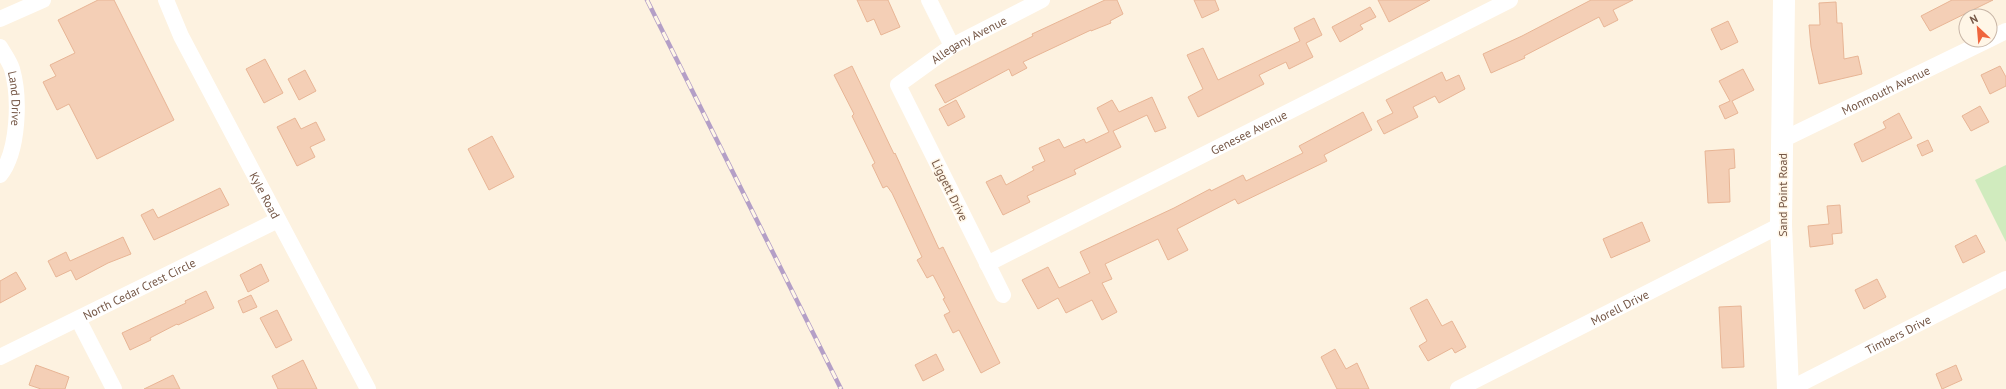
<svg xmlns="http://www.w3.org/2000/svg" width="2006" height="389" viewBox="0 0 2006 389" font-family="'PT Sans',sans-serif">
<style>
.green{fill:#d0ebbe}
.building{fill:#f4cfb6;stroke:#e8b595}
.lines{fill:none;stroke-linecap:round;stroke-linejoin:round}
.street{stroke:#fff;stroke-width:16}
.secondary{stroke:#fff;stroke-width:22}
.rail-casing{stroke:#b49fc7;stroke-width:4.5}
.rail{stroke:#fff6e7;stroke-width:3;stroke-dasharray:9;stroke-linecap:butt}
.labels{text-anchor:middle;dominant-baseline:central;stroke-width:3;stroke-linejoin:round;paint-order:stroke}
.street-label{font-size:12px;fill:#755746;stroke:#fff6e7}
</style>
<rect width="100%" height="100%" fill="#fdf2e0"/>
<path class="green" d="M 2006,165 L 2006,242 L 1975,180 Z"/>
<g class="building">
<path d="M 98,0 L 114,0 L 174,120 L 97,159 L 69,104 L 57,110 L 43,82 L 56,76 L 50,65 L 75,53 L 58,20 Z"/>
<path d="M 857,0 L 888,0 L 900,27 L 881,35 L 874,19 L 867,22 Z"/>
<path d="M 1105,0 L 1117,0 L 1123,14 L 1110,21 L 1111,23 L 1091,31 L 1091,30 L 1023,62 L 1027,68 L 1012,76 L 1009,69 L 945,103 L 935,85 L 1033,36 L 1032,34 Z"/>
<path d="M 1194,0 L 1215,0 L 1219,10 L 1202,18 Z"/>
<path d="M 1378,0 L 1430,0 L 1389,22 Z"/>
<path d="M 1591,0 L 1633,0 L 1613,10 L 1618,20 L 1604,27 L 1599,17 L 1524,56 L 1525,58 L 1491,73 L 1483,54 L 1522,36 Z"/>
<path d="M 1952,0 L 1993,0 L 1930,31 L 1921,16 Z"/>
<path d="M 1836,2 L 1837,23 L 1842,23 L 1844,59 L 1858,56 L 1862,74 L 1819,84 L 1811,47 L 1809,25 L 1820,25 L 1819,3 Z"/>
<path d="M 1370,7 L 1376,17 L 1360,25 L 1363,29 L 1340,42 L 1332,27 Z"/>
<path d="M 1314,18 L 1322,35 L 1306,43 L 1313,57 L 1289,69 L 1286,62 L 1259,75 L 1264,84 L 1198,117 L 1188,97 L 1203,89 L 1187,55 L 1203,48 L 1218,80 L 1300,41 L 1294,28 Z"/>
<path d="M 1728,21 L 1738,42 L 1721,50 L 1711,29 Z"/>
<path d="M 265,59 L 283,93 L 264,103 L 246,69 Z"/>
<path d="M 852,66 L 894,154 L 895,153 L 939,249 L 943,247 L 1000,363 L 981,373 L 959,330 L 953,333 L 944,315 L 950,312 L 943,299 L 945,298 L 933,275 L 927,278 L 917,260 L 922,257 L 892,193 L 887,186 L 883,188 L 872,165 L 875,163 L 852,116 L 854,114 L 834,75 Z"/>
<path d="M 2000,66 L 2006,77 L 2006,86 L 1990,94 L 1981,75 Z"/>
<path d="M 1743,69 L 1754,90 L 1732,101 L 1738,113 L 1725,119 L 1719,106 L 1730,101 L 1719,81 Z"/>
<path d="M 305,70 L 316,91 L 299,100 L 288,79 Z"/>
<path d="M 1442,72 L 1446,81 L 1459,75 L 1465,89 L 1439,103 L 1435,96 L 1413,107 L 1418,117 L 1384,134 L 1377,121 L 1393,113 L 1386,100 Z"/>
<path d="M 1152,97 L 1166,128 L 1155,132 L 1147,115 L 1113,131 L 1121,147 L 1074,170 L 1076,174 L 1027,196 L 1030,202 L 1003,215 L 986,182 L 1001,175 L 1006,185 L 1034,170 L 1032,167 L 1045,161 L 1039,148 L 1059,139 L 1064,148 L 1084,139 L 1086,143 L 1109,132 L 1097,108 L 1112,100 L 1119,112 Z"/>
<path d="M 956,100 L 965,117 L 948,126 L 939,109 Z"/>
<path d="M 1980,106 L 1989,122 L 1971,131 L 1962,116 Z"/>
<path d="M 1363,112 L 1372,130 L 1324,155 L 1327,161 L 1238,204 L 1235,199 L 1177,229 L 1188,250 L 1168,260 L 1158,239 L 1105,264 L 1112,279 L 1102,283 L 1117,312 L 1102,320 L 1092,300 L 1066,313 L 1058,298 L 1038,309 L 1022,280 L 1048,267 L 1059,288 L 1090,273 L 1080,252 L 1174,208 L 1210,189 L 1211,191 L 1243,175 L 1246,181 L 1303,153 L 1299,146 Z"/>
<path d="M 1899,113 L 1912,138 L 1862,162 L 1854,144 L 1886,128 L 1883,122 Z"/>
<path d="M 295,118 L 301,129 L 316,122 L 325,140 L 310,147 L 315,157 L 297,166 L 277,127 Z"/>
<path d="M 492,136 L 514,177 L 489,190 L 468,149 Z"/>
<path d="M 1928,140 L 1933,151 L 1922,156 L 1917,145 Z"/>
<path d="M 1734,149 L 1735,168 L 1729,169 L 1730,202 L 1708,203 L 1705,151 Z"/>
<path d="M 220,188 L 229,205 L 154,240 L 141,215 L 153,209 L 158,218 Z"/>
<path d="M 1840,205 L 1842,233 L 1832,234 L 1833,244 L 1810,247 L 1808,226 L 1829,224 L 1827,206 Z"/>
<path d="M 1642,222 L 1650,241 L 1611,258 L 1603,239 Z"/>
<path d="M 1976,235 L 1985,252 L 1963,263 L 1955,246 Z"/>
<path d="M 123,237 L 131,254 L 108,263 L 76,280 L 71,270 L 56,277 L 48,261 L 66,252 L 70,261 Z"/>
<path d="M 261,264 L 269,281 L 248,292 L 240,275 Z"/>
<path d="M 16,272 L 26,289 L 0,303 L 0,281 Z"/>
<path d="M 1877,279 L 1886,297 L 1864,309 L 1855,290 Z"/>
<path d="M 206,291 L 214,308 L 178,325 L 177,324 L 150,338 L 151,340 L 130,350 L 122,333 L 186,303 L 185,301 Z"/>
<path d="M 251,295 L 257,307 L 243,313 L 238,301 Z"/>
<path d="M 1427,299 L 1442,326 L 1452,321 L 1466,347 L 1455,353 L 1452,348 L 1428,361 L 1419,346 L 1427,341 L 1410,308 Z"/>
<path d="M 1741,306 L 1744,367 L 1722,368 L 1719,307 Z"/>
<path d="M 277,310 L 292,340 L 276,348 L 260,318 Z"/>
<path d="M 1335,349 L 1346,369 L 1357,363 L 1369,389 L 1337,389 L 1321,357 Z"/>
<path d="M 936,354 L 944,370 L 923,381 L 915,365 Z"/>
<path d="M 303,360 L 317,389 L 278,389 L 272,376 Z"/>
<path d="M 36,365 L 69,377 L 65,389 L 41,389 L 29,385 Z"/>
<path d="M 1956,365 L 1962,380 L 1942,389 L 1936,374 Z"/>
<path d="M 173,375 L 180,389 L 144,389 Z"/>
</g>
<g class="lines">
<g class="street">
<path id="s1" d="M 166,0 L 181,36 L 368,389"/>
<path d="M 929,0 L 952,46"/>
<path d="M 0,19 L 43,0"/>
<path d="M 1990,39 L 2006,31"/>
<path id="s2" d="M 0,47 C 4,54 10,62 12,69 C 20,97 19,151 0,175"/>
<path id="s3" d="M 1782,140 L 1988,40"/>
<path id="s4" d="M 987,264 L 1510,0"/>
<path id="s5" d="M 1003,295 L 898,85 L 952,46 L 1042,0"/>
<path d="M 78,319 L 114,389"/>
<path id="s6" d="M 0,357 L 278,220"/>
<path id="s7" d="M 1458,389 L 1781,225"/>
<path id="s8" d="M 1790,389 L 2006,279"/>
</g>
<path class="secondary" d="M 1784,0 L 1781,225 L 1788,389"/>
<defs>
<path id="rail" d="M 647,0 L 841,389"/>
</defs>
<use href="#rail" class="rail-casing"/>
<use href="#rail" class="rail"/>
</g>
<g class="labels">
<g class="street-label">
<text stroke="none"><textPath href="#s5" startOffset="319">Allegany Avenue</textPath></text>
<text stroke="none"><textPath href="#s3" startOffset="115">Monmouth Avenue</textPath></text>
<text stroke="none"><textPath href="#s2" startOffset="55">Land Drive</textPath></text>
<text stroke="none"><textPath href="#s4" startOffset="293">Genesee Avenue</textPath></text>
<text transform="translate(950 190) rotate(64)">Liggett Drive</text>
<text transform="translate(1782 195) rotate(-90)">Sand Point Road</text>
<text stroke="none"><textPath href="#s1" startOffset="219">Kyle Road</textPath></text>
<text stroke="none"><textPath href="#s6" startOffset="155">North Cedar Crest Circle</textPath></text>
<text stroke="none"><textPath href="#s7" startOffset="181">Morell Drive</textPath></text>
<text stroke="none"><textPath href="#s8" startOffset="121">Timbers Drive</textPath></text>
</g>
</g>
<g transform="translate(1978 28) rotate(334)"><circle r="19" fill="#fff6e7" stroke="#c8b6a7"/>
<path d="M0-3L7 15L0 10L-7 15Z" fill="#ef653d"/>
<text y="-6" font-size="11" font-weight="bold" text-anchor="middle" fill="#755746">N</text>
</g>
</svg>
